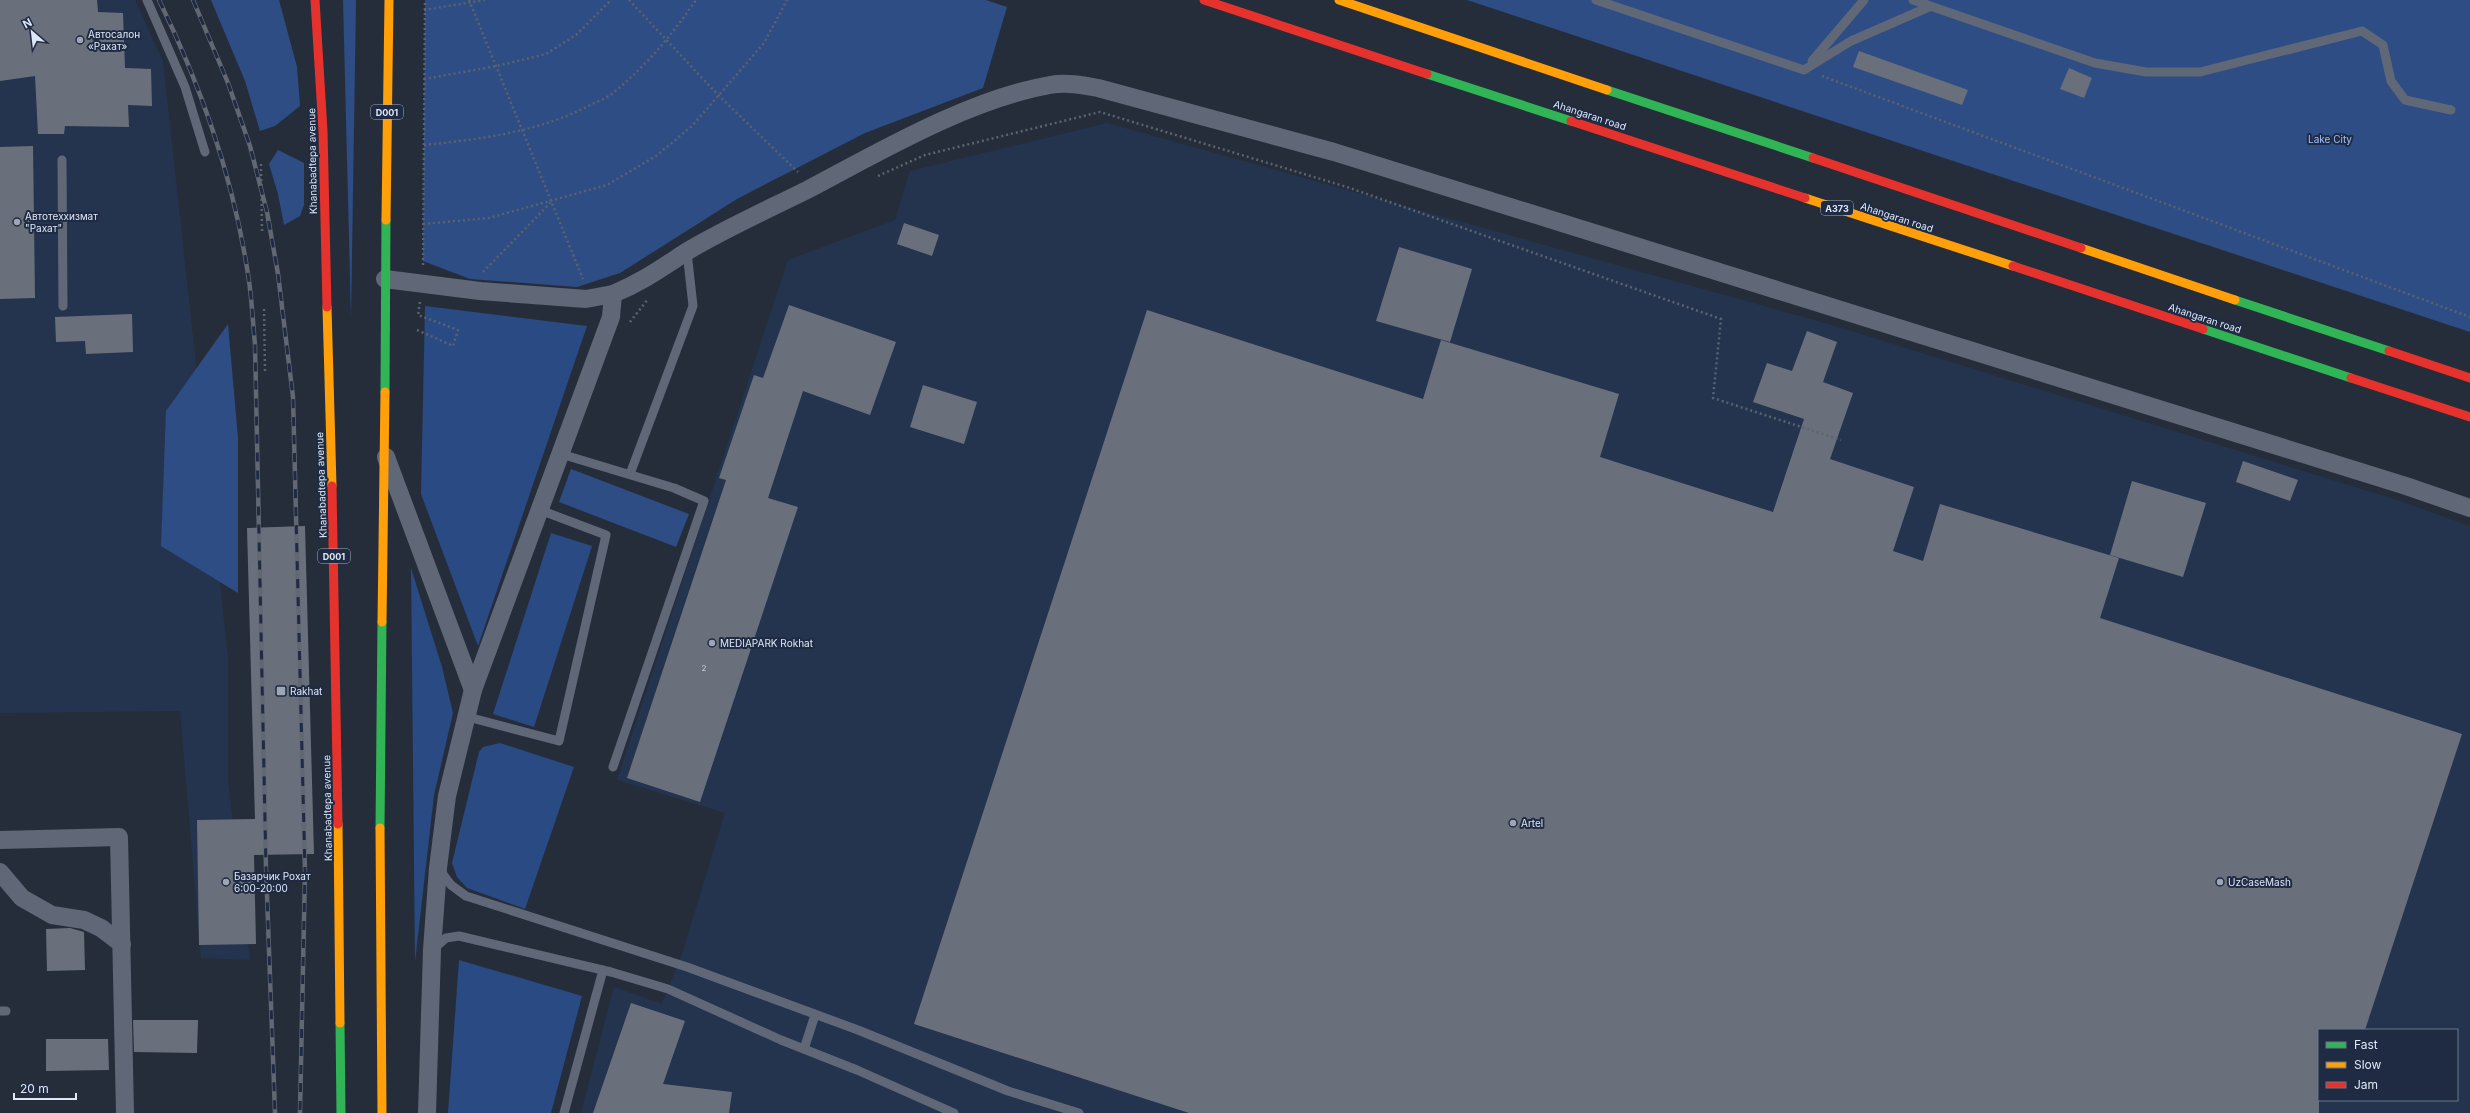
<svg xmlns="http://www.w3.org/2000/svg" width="2470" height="1113" viewBox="0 0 2470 1113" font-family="Inter,sans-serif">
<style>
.built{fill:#24344f;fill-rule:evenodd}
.green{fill:#2d4d84}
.forest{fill:#294a82}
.building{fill:#6a707b}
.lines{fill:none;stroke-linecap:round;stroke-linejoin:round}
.path{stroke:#5b636f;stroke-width:2.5;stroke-dasharray:2 3;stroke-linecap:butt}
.lane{stroke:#606878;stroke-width:9}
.street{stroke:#606878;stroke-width:18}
.fast{stroke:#30b455;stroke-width:9}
.slow{stroke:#ff9f0a;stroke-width:9}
.jam{stroke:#e5322d;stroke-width:9}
.rail-casing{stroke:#616874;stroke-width:4.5}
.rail{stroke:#1e2b42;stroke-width:3;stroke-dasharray:9;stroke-linecap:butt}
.poi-dot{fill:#9ea6b5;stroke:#1e2b42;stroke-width:1.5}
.labels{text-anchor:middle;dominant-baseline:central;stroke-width:4;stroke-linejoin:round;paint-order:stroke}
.number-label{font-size:8px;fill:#c1c9d8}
.shield{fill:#1e2b42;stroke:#a4afc1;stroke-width:1}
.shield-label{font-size:9px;font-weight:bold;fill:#dee7f7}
.poi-label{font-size:10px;fill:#dee7f7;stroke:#1e2b42;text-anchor:start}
.street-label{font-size:10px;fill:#dee7f7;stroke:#1e2b42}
.park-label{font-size:10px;fill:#a1c1f8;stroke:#1e2b42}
</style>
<rect width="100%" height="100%" fill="#262d3a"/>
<g class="built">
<path d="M 0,0 L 135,0 L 163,62 L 228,658 L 228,782 L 250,960 L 201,958 L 180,711 L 0,713 Z"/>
<path d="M 1107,123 L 1828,324 L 2397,500 L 2470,526 L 2470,1113 L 581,1113 L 614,987 L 662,1004 L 682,954 L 725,813 L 617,780 L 788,260 L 895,220 L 910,171 ZM 2319,1030 L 2457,1030 L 2457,1100 L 2319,1100 Z"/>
</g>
<g class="green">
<path d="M 211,0 L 279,0 L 297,67 L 300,106 L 275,126 L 260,131 L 245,81 Z"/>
<path d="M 343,0 L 356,0 L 351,318 Z"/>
<path d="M 425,0 L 986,0 L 1007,7 L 983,88 L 865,133 L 737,199 L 620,273 L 577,287 L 470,279 L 423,261 Z"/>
<path d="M 1467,0 L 2470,0 L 2470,332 Z"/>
<path d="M 278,150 L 304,163 L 304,205 L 300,216 L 284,225 L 278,194 L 269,164 Z"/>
<path d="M 228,324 L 238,438 L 238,593 L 161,546 L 166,411 Z"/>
<path d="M 571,469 L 689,514 L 676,547 L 559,502 Z"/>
</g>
<g class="forest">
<path d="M 425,306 L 587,326 L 478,646 L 421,494 Z"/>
<path d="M 551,533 L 592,546 L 534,727 L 493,714 Z"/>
<path d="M 411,568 L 442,667 L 453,713 L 434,795 L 415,962 Z"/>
<path d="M 500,743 L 574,767 L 525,909 L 467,888 L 457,877 L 452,863 L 479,752 L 483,747 Z"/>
<path d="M 459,960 L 582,996 L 551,1113 L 448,1113 Z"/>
</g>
<g class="building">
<path d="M 0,0 L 97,0 L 98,12 L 123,13 L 125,68 L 151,69 L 152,106 L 128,105 L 129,127 L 65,126 L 64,134 L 38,134 L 35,76 L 0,81 Z"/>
<path d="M 1859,51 L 1968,90 L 1962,105 L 1853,67 Z"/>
<path d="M 2069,68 L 2092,78 L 2084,98 L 2060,89 Z"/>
<path d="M 33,146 L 35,298 L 0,299 L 0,147 Z"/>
<path d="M 904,223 L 939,235 L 932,256 L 897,244 Z"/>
<path d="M 1399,247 L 1472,269 L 1450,342 L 1376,321 Z"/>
<path d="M 789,305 L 896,342 L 870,415 L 803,391 L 768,498 L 798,507 L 700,802 L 627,778 L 726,480 L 719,478 L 754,375 L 763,378 Z"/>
<path d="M 1147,310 L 1423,399 L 1441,340 L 1619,394 L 1600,457 L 1773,512 L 1804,419 L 1753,402 L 1767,363 L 1792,371 L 1807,331 L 1837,342 L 1823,382 L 1853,393 L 1830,459 L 1914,487 L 1893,551 L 1923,561 L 1940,504 L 2119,558 L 2100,618 L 2462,734 L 2365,1030 L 2319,1030 L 2319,1113 L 1189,1113 L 914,1024 Z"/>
<path d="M 132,314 L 133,352 L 86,354 L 85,341 L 56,342 L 55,317 Z"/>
<path d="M 923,385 L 977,402 L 964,444 L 910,427 Z"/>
<path d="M 2243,461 L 2298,480 L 2290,501 L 2236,482 Z"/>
<path d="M 2132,481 L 2206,503 L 2183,577 L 2110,555 Z"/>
<path d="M 305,526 L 314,854 L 254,855 L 256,944 L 199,945 L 197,820 L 255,819 L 247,528 Z"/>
<path d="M 70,928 L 84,932 L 85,970 L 47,971 L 46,929 Z"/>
<path d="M 631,1003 L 685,1021 L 663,1084 L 732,1092 L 729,1113 L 593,1113 Z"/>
<path d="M 133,1020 L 198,1020 L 197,1053 L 134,1052 Z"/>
<path d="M 46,1039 L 108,1039 L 109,1070 L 46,1071 Z"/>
</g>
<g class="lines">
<g class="path">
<path d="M 469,0 L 583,279"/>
<path d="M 629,0 L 719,96 L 798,172"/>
<path d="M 424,10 L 485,0"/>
<path d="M 1822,76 L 2470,317"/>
<path d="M 424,79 L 497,66 L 546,54 L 576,35 L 611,0"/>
<path d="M 424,145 C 482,139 540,132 592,104 C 599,101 607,98 613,93 C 646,66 672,35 696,0"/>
<path d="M 261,164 L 262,231"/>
<path d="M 878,176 L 925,155 L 1100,112 L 1347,187 L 1721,319 L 1713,398 L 1841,440"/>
<path d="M 423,224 L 489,218 L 607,185 L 656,156 L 692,126 L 764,43 L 787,0"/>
<path d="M 423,265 L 425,0"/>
<path d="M 483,272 L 552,201"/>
<path d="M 264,309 L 265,371"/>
<path d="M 630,322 L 648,299"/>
<path d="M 417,330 L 453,346 L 458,330 L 418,315 L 420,302"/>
</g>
<g class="lane">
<path d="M 147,0 L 185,87 L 205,152"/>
<path d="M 1596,0 L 1804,70 L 1851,41 L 1929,7"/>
<path d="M 1913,0 L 2095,63 L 2146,72 L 2200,72 L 2362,31 L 2383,45 L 2391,81 L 2405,100 L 2451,110"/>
<path d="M 1812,61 L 1864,0"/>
<path d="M 62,160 L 63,306"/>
<path d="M 561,454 L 674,488 L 704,501 L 613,767"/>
<path d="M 630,474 L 693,306 L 687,252"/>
<path d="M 468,717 L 559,741 L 606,535 L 540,510"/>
<path d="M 439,869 L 451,885 L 466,896 L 687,967 L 858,1030 L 1008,1091 L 1079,1113"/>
<path d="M 432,950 L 446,938 L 459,936 L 611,972 L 668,989 L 781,1040 L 857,1070 L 954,1113"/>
<path d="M 0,1011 L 6,1011"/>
<path d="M 804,1049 L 815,1015"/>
<path d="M 564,1113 L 603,970"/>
</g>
<g class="street">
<path d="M 385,279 L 480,291 L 586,299 L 613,294"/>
<path d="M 386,457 L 473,690"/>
<path d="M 0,840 L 119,837 L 125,1113"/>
<path d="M 0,872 L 22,898 L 52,915 L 84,920 L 101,928 L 122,944"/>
<path d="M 427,1113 L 432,950 L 438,868 L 447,796 L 473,690 L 611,317 L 613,294 C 642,282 660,269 686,252 C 724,229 767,210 807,190 C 879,152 969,99 1050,85 C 1066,82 1082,85 1098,88 L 1334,152 L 2406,486 L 2470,508"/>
</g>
<g class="fast">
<path d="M 1427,74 L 1571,121"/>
<path d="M 1607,90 L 1813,158"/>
<path d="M 2235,300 L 2389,351"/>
<path d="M 2203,329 L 2351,378"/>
<path d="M 385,392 L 386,220"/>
<path d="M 380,828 L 382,622"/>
<path d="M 340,1023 L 341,1113"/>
</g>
<g class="slow">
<path d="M 1339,0 L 1607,90"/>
<path d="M 1805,198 L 2013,266"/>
<path d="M 386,220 L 389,0"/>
<path d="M 2081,248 L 2235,300"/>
<path d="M 327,307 L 332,486"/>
<path d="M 382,622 L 385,392"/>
<path d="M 338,824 L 340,1023"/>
<path d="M 380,828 L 382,1113"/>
</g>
<g class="jam">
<path d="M 315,0 L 323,131 L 327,307"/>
<path d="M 1204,0 L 1427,74"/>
<path d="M 1571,121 L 1805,198"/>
<path d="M 1813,158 L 2081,248"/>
<path d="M 2013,266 L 2203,329"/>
<path d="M 2389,351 L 2470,378"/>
<path d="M 2351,378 L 2470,417"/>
<path d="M 332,486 L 338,824"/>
</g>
<defs>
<g id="rail">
<path d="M 159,0 C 202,88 235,184 249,281 C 252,302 253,323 255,345 L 266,868 L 275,1113"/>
<path d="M 193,0 L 228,83 L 250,146 L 267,212 L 278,274 L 293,397 L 305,871 L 300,1113"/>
</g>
</defs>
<use href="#rail" class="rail-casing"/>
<use href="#rail" class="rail"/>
</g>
<g class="poi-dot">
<circle cx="80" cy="40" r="4"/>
<circle cx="17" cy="222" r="4"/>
<circle cx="712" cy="643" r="4"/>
<rect x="276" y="686" width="10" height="10" rx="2"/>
<circle cx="1513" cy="823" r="4"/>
<circle cx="226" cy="882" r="4"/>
<circle cx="2220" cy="882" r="4"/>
</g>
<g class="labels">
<g class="number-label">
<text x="704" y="668">2</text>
</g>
<g class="shield">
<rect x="371" y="105" width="32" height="14" rx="3"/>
<rect x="1821" y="201" width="32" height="14" rx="3"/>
<rect x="318" y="549" width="32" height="14" rx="3"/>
</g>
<g class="shield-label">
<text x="387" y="112">D001</text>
<text x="1837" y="208">A373</text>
<text x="334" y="556">D001</text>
</g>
<g class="poi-label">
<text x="88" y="34">Автосалон<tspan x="88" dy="12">«Рахат»</tspan></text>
<text x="25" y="216">Автотеххизмат<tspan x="25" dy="12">"Рахат"</tspan></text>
<text x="720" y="643">MEDIAPARK Rokhat</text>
<text x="290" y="691">Rakhat</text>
<text x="1521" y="823">Artel</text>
<text x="234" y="876">Базарчик Рохат<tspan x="234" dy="12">6:00-20:00</tspan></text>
<text x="2228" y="882">UzCaseMash</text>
</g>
<g class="street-label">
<text transform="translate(1590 115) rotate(18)">Ahangaran road</text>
<text transform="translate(312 161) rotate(-91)">Khanabadtepa avenue</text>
<text transform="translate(1897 217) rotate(18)">Ahangaran road</text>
<text transform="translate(2205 318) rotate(18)">Ahangaran road</text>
<text transform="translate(321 485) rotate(-92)">Khanabadtepa avenue</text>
<text transform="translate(327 808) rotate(-91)">Khanabadtepa avenue</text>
</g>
<g class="park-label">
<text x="2330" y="139">Lake City</text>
</g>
</g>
<rect x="2318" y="1029" width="140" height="72" fill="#1e2b42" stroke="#6b768a"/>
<rect x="2326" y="1042" width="20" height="6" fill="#30b455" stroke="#6b768a"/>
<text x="2354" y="1049" font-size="12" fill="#dee7f7">Fast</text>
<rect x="2326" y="1062" width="20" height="6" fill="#ff9f0a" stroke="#6b768a"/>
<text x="2354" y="1069" font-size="12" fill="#dee7f7">Slow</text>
<rect x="2326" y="1082" width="20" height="6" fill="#e5322d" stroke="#6b768a"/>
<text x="2354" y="1089" font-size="12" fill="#dee7f7">Jam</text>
<g transform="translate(32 32) rotate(332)" stroke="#1e2b42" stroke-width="3" paint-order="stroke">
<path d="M0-3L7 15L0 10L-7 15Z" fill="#dee7f7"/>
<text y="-6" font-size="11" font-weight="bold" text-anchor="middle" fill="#dee7f7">N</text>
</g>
<path d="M14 1093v6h62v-6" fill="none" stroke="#dee7f7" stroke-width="2"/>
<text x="20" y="1093" font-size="12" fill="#dee7f7" stroke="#1e2b42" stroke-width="3" paint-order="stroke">20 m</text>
</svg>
